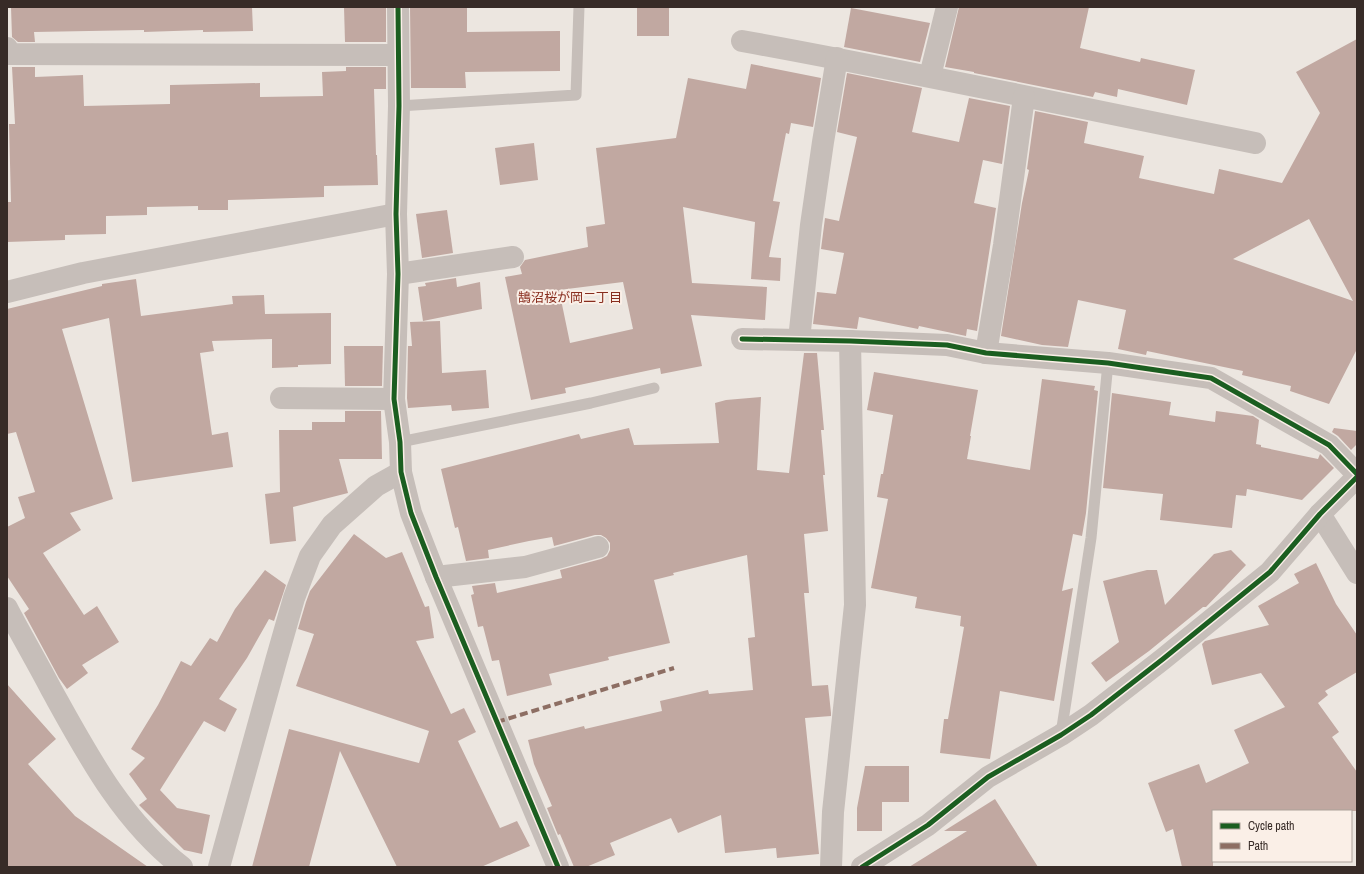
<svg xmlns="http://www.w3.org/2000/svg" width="1364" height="874" viewBox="0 0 1364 874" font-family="'Archivo Narrow','Noto Sans JP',sans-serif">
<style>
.building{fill:#c1a8a1;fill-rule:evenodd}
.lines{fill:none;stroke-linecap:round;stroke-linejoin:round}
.lane{stroke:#c6beb9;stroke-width:11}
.street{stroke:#c6beb9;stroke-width:22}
.quiet{stroke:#8d6e63;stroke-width:4;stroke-dasharray:8 4;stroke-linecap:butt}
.cycleway-casing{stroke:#faefe7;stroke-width:8}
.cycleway{stroke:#1b5e20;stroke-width:5}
.labels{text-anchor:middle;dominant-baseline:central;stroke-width:4;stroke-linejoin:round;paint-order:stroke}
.neighbourhood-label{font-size:13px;fill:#882d1e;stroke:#faefe7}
</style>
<rect width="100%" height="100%" fill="#ece6e0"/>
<g class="building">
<path d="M 11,7 L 252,7 L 253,31 L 203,32 L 203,30 L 144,32 L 144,30 L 34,32 L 35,42 L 18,42 L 12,37 Z"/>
<path d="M 344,7 L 386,7 L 386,42 L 345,42 Z"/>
<path d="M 410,7 L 467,7 L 467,32 L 560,31 L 560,71 L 465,72 L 466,88 L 411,88 Z"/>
<rect x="637" y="7" width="32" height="29"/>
<path d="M 959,7 L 1089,7 L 1080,48 L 1140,62 L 1141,58 L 1195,70 L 1187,105 L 1118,89 L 1117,97 L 1095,92 L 1093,97 L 974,73 L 974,72 L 945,67 Z"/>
<path d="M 851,8 L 930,23 L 920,62 L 844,47 Z"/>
<path d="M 1357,39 L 1357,349 L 1329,404 L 1290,391 L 1291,386 L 1242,375 L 1243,371 L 1147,351 L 1146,355 L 1118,349 L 1126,310 L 1078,300 L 1068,347 L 1042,345 L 1001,336 L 1022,203 L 1029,170 L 1027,169 L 1035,111 L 1088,122 L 1084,143 L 1144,156 L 1139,178 L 1214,194 L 1219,169 L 1282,183 L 1320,113 L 1296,72 ZM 1309,219 L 1353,301 L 1233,259 Z"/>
<path d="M 751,64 L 821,78 L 813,127 L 791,123 L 789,134 L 786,133 L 773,201 L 780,202 L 769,257 L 781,258 L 780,281 L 751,279 L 755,222 L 683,207 L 692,283 L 767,287 L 765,320 L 691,315 L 702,366 L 661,374 L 660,368 L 565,388 L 566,393 L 531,400 L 505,277 L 522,274 L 520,267 L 525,260 L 588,247 L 586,227 L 605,224 L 596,148 L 676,138 L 688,78 L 746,89 ZM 623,282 L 633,329 L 570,343 L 559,290 Z"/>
<path d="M 12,67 L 35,67 L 35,77 L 83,75 L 84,106 L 170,104 L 170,85 L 260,83 L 260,97 L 323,96 L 322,72 L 346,71 L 346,67 L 386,67 L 386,89 L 374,89 L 376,155 L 377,155 L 378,185 L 324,186 L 324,197 L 228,200 L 228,210 L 198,210 L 198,206 L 147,207 L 147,215 L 106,216 L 106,234 L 65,235 L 65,240 L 7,242 L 7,202 L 11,202 L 9,124 L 15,124 Z"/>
<path d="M 847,73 L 922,88 L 912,132 L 959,142 L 969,98 L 1010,106 L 1002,164 L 983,160 L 974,203 L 996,208 L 977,331 L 967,329 L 966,336 L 919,326 L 918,329 L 859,317 L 857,329 L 813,324 L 817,292 L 836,294 L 844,253 L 821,249 L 825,218 L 839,221 L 857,137 L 837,132 Z"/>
<path d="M 534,143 L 538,180 L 500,185 L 495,148 Z"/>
<path d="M 447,210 L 453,253 L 422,258 L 416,214 Z"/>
<path d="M 456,278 L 457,287 L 480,282 L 482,309 L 423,321 L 418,287 L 426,286 L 425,283 Z"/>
<path d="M 136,279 L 141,316 L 233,304 L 232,296 L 264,295 L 265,314 L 331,313 L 331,364 L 298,365 L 298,367 L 272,368 L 272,339 L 212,341 L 214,351 L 200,353 L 212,435 L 228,432 L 233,467 L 132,482 L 109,318 L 62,329 L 113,499 L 70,513 L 81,530 L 43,553 L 84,615 L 97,606 L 119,642 L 82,665 L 88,673 L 67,689 L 59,678 L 24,613 L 29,609 L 7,576 L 7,527 L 25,518 L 18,497 L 35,492 L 16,432 L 7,434 L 7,309 L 102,286 L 102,284 Z"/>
<path d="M 440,321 L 442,373 L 486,370 L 489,408 L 452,411 L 451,405 L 408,408 L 407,398 L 408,346 L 412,346 L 410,322 Z"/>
<path d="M 344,346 L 383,346 L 382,386 L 345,386 Z"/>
<path d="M 804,353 L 817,353 L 824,430 L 821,430 L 825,475 L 823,475 L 828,531 L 804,534 L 809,593 L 804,593 L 812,686 L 828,685 L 831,713 L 831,716 L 805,718 L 819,854 L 777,858 L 776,848 L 725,853 L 721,815 L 678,833 L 671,818 L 610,843 L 615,855 L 586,867 L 574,867 L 560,834 L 558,835 L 547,808 L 552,806 L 534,764 L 528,740 L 584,726 L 585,729 L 662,711 L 660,701 L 708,690 L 709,694 L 753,690 L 748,638 L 755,637 L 747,555 L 673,573 L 674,575 L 654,580 L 670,643 L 608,657 L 609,660 L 549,674 L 552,685 L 507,696 L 499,660 L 492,661 L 483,626 L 478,627 L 471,595 L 474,594 L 472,586 L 495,583 L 497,593 L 562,578 L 560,570 L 601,559 L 607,556 L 610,550 L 610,543 L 606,538 L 601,535 L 595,535 L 554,546 L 552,537 L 529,541 L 488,550 L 489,558 L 466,561 L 458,527 L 455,528 L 441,469 L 579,434 L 581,439 L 629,428 L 634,445 L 719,443 L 715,403 L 726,400 L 761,397 L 757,470 L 789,473 Z"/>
<path d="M 874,372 L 978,390 L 970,436 L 971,436 L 967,459 L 1030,470 L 1042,379 L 1095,386 L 1094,390 L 1098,391 L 1086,513 L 1082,536 L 1073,534 L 1062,591 L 1073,588 L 1054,701 L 1000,691 L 990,759 L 940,753 L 944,719 L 948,719 L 964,627 L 960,626 L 961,616 L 915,608 L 917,597 L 871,588 L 888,499 L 877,497 L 881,474 L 883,474 L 893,415 L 867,410 Z"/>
<path d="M 1112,393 L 1171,402 L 1169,415 L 1215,422 L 1216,411 L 1253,416 L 1259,420 L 1256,444 L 1261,445 L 1261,447 L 1318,459 L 1320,454 L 1334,468 L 1302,500 L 1247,489 L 1246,496 L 1236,495 L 1232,528 L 1160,520 L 1163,494 L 1103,488 Z"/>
<path d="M 345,411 L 381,411 L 382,459 L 339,459 L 348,493 L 293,507 L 296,541 L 270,544 L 265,494 L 280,492 L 279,430 L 312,430 L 312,422 L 345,422 Z"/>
<path d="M 1334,428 L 1357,431 L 1357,444 L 1351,450 L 1338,436 L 1332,432 Z"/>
<path d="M 354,534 L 386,558 L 402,552 L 425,607 L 429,606 L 434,638 L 416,641 L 451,714 L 464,708 L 476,732 L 458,741 L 500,828 L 517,821 L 530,846 L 481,867 L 397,867 L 340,751 L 309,867 L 252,867 L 289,729 L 419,763 L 429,731 L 296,686 L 314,634 L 298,629 L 306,602 L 310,591 Z"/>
<path d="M 1231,550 L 1246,565 L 1206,607 L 1203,607 L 1149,651 L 1106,682 L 1091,663 L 1119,642 L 1103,581 L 1147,570 L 1157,570 L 1165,605 L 1214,554 Z"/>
<path d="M 1316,563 L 1336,604 L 1357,635 L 1357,672 L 1325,691 L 1328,695 L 1318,703 L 1339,732 L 1332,737 L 1357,772 L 1357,811 L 1213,811 L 1213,867 L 1182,867 L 1173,829 L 1166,832 L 1148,783 L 1199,764 L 1206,783 L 1249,763 L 1234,730 L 1285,707 L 1261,673 L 1212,685 L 1202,644 L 1205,641 L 1269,625 L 1258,606 L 1299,583 L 1294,574 Z"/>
<path d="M 265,570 L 286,585 L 274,621 L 269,619 L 247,658 L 219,699 L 237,709 L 225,732 L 204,721 L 160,790 L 177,808 L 210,815 L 202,854 L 184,850 L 139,805 L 147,799 L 129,774 L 145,758 L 131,749 L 158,705 L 181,661 L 191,666 L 210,638 L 217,642 L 235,609 Z"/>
<path d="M 7,684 L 56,739 L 28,764 L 75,816 L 148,867 L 7,867 Z"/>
<path d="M 865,766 L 909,766 L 909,802 L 882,802 L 882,831 L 857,831 L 857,808 Z"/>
<path d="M 995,799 L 1038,867 L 909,867 L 967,831 L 944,831 Z"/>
</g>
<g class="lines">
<g class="lane">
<path d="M 399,106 L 576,95 L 579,7"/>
<path d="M 400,442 L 591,403 L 654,388"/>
<path d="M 1061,734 L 1091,538 L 1108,363"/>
</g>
<g class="street">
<path d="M 398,7 L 399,106 L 396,214 L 398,274 L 394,399 L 400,442 L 401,472 L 411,513 L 436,577 L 558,867"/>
<path d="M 742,41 C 914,72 1084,109 1255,143"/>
<path d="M 7,48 L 7,54 L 398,55"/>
<path d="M 930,76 L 947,7"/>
<path d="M 398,274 L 513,257"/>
<path d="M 7,292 L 83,273 L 396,214"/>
<path d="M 742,339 L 850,341 L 947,345 L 986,353 L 1108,363 L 1211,378 L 1329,445 L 1357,474"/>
<path d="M 799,340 L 811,225 L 823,142 L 837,58"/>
<path d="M 986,353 L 1004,245 L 1024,97"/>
<path d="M 281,398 L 394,399"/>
<path d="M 1320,514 L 1357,573"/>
<path d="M 436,577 L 525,567 L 598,547"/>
<path d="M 7,608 C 21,635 37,662 51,689 C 87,754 122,821 182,867"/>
<path d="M 219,867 L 276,661 L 294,598 L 310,556 L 332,525 L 376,486 L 401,472"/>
<path d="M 831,867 L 833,812 L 855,605 L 850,341"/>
<path d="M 862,867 L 928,825 L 988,777 L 1061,735 L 1091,715 L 1163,659 L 1270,572 L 1320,514 L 1357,477"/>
</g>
<path class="quiet" d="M 497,722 L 674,668"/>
<defs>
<g id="cycleway">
<path d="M 398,7 L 399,106 L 396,214 L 398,274 L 394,399 L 400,442 L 401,472 L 411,513 L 436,577 L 558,867"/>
<path d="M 742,339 L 850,341 L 947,345 L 986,353 L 1108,363 L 1211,378 L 1329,445 L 1357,474"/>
<path d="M 862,867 L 928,825 L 988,777 L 1061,735 L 1091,715 L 1163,659 L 1270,572 L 1320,514 L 1357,477"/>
</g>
</defs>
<use href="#cycleway" class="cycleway-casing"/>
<use href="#cycleway" class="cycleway"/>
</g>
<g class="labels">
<g class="neighbourhood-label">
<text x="570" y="297">鵠沼桜が岡二丁目</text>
</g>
</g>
<rect width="1364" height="874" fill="none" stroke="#372b27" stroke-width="16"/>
<rect x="1212" y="810" width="140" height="52" fill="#faefe7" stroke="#aca19a"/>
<rect x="1220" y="823" width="20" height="6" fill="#1b5e20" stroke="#aca19a"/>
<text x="1248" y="830" font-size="12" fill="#372b27">Cycle path</text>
<rect x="1220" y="843" width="20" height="6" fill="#8d6e63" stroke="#aca19a"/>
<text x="1248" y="850" font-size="12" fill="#372b27">Path</text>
</svg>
